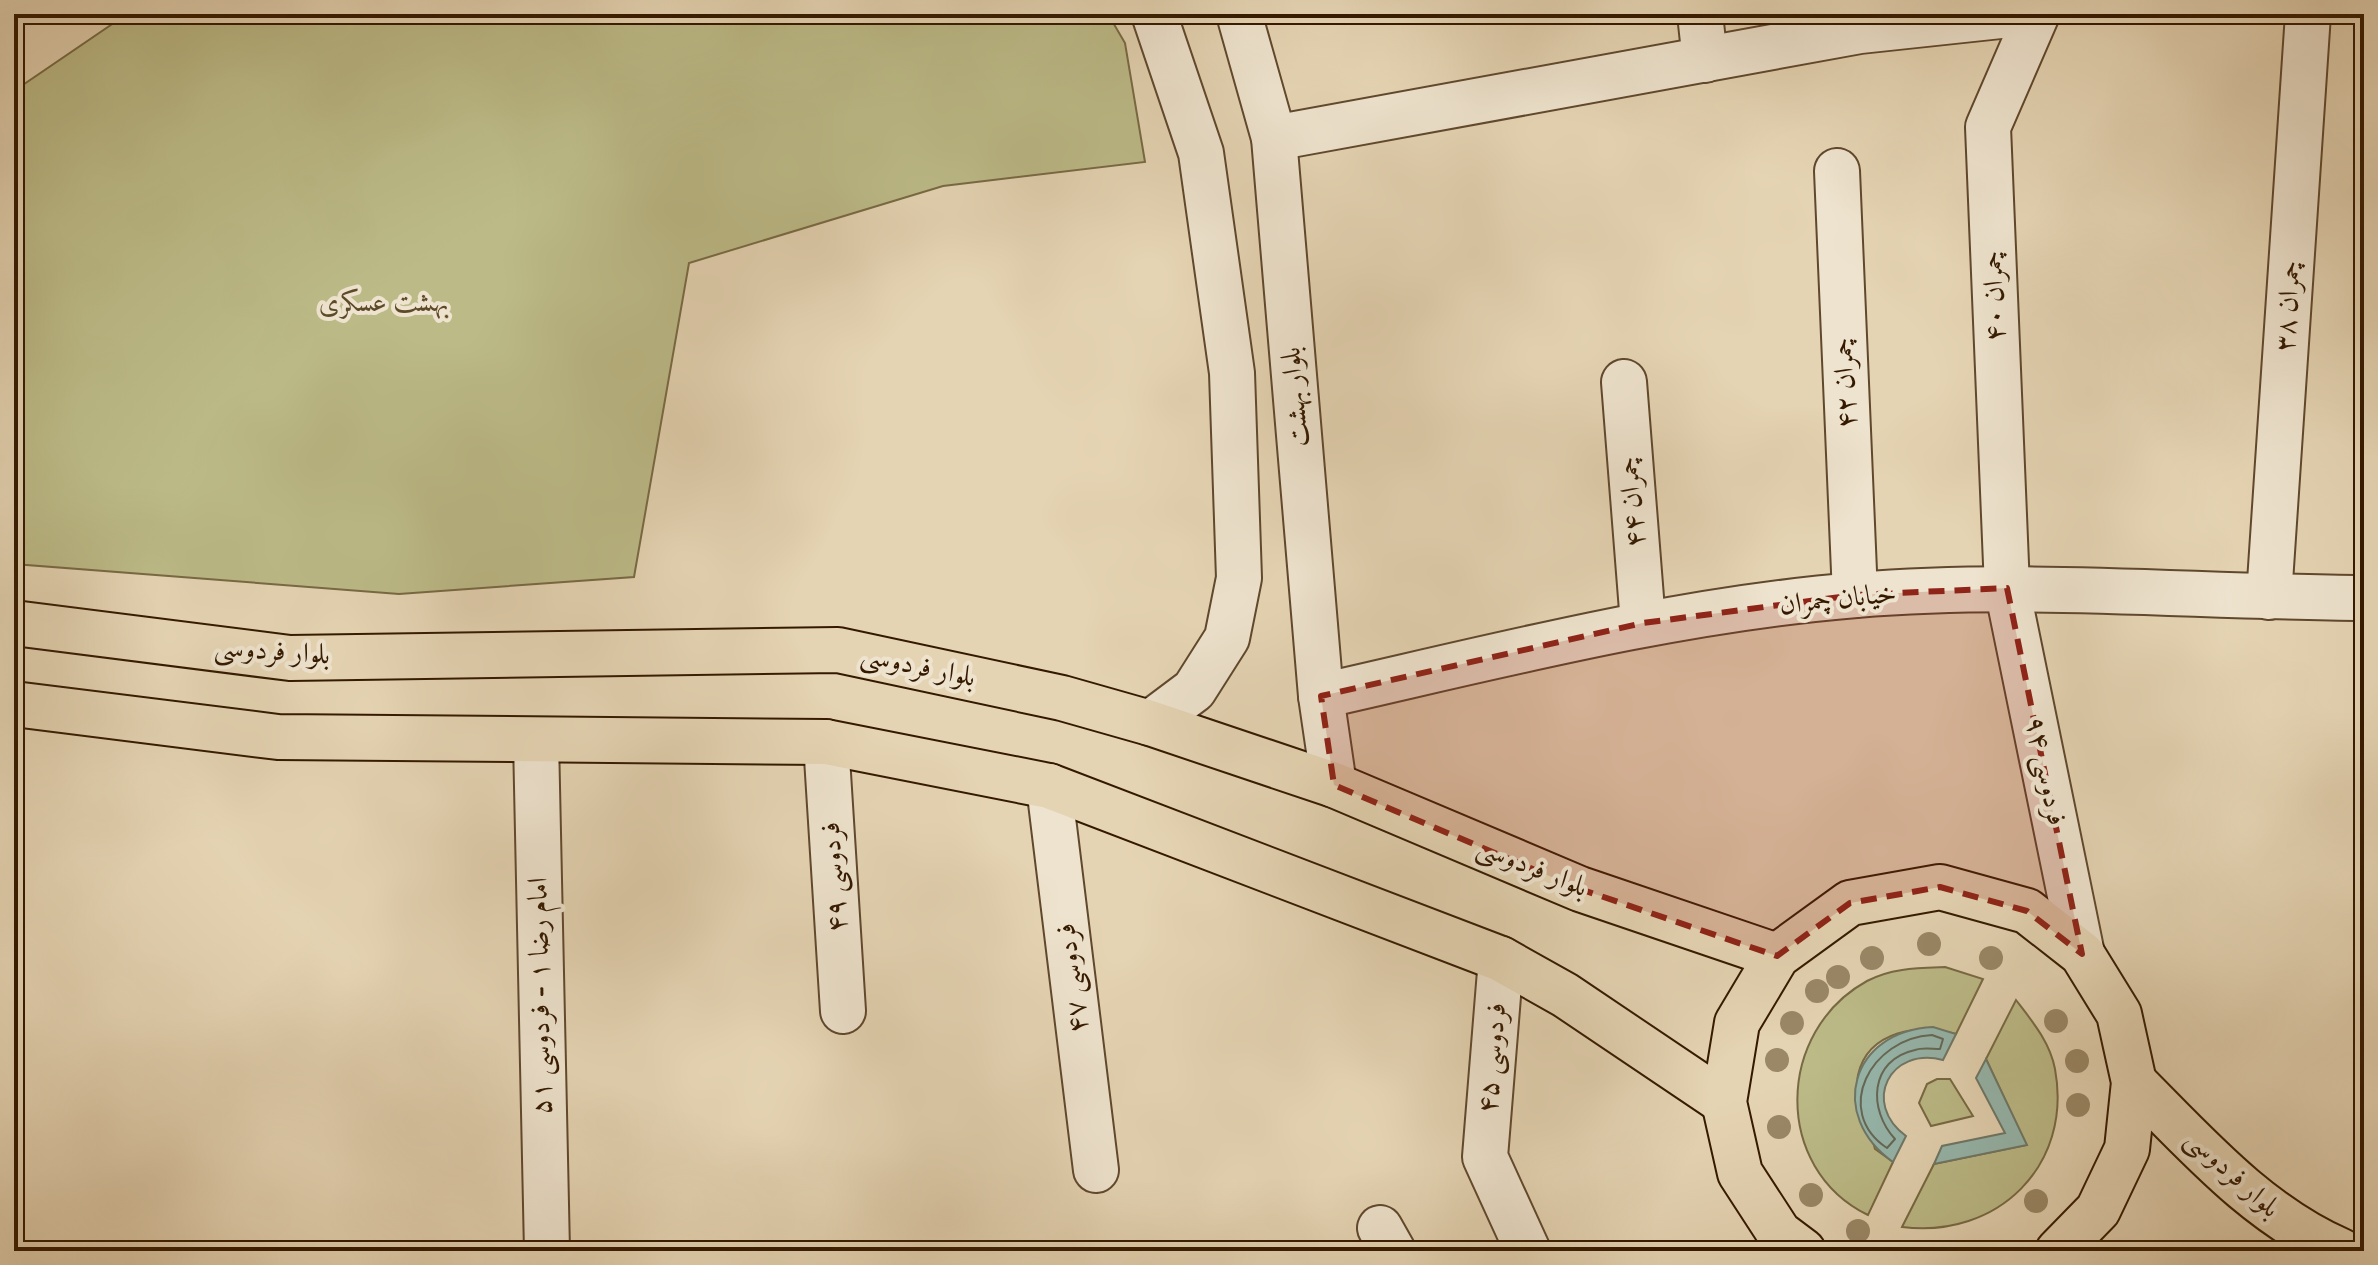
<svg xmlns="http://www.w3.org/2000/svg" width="2378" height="1265" viewBox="0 0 2378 1265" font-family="'IM FELL English',Amiri,serif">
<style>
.green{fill:#bcbb88;stroke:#786a44;stroke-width:2}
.water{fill:#96b8ae;stroke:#6f7868;stroke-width:2}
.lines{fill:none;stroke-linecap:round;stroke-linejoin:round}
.shore{stroke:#656857;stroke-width:2}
.minor-casing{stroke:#60482d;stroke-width:48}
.major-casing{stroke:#341900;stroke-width:48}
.minor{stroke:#eee3ce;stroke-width:44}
.major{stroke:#e5d4b3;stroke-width:44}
.tree{fill:#9a8867}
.marked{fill:#8f2418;fill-opacity:0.2;stroke:#8f2418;stroke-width:6;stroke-dasharray:16 10;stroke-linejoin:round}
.labels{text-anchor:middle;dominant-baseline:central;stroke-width:8;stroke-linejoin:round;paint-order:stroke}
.street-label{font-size:28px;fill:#341900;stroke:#eee3ce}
.park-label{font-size:28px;font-style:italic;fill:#5d4a29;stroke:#eee3ce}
</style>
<rect width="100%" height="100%" fill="#e5d4b3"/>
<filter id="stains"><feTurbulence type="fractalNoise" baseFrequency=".0025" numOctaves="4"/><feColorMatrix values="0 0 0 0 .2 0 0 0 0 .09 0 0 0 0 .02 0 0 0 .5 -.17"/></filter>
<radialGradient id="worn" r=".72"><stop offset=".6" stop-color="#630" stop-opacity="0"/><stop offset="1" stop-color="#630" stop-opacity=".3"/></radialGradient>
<g class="green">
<path d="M 127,14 L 1108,14 L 1125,43 L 1145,162 L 943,186 L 689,263 L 634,577 L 399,594 L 14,564 L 14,91 Z"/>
<path d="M 1945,967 L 1983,979 L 1956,1034 C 1921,1023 1868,1030 1858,1075 C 1855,1090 1871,1133 1875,1149 L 1893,1162 L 1868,1215 C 1772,1168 1776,1031 1867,981 C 1891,968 1918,968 1945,967 Z"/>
<path d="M 2016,1000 C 2032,1021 2050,1042 2055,1069 C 2073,1166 1997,1239 1902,1227 L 1934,1164 L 2026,1145 L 1986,1059 Z"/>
<path d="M 1937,1079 L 1950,1079 L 1973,1116 L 1931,1126 L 1919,1103 L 1927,1084 Z"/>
</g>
<g class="water">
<path d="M 1933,1027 L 1956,1034 L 1943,1060 C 1890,1046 1861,1103 1906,1136 L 1893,1162 C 1827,1115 1851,1031 1933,1027 Z"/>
<path d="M 1986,1059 L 2027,1145 L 1934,1164 L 1942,1146 L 2005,1133 L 1976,1078 Z"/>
</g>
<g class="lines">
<path class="shore" d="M 1932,1035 L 1943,1039 L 1940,1049 C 1932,1049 1923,1047 1915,1050 C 1869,1060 1868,1110 1895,1139 L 1887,1148 C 1832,1111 1871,1038 1932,1035 Z"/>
<defs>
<g id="minor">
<path d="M 1239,14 L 1274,138 L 1321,696 L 1334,785"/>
<path d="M 1700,14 L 1705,60"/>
<path d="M 2037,14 L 1988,127 L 2007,588 L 2082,954"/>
<path d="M 1274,138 L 1860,31 L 2019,14"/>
<path d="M 1837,171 L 1855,595"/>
<path d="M 1624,382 L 1643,623"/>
<path d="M 2269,597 L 2308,14"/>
<path d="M 1321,696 C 1498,656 1674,610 1856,595 C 2025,581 2195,597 2364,598"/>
<path d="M 1150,723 L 1194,690 L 1227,638 L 1239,578 L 1232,373 L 1201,153 L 1154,14"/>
<path d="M 536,740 L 547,1251"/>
<path d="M 826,742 L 843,1011"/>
<path d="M 1049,786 L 1096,1170"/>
<path d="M 1501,959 L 1485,1157 L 1528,1251"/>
<path d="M 1380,1228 L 1393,1251"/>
</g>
<g id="major">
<path d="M 14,623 L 290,658 L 838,650 L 1062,698 L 1150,723 L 1334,785 L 1580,889 L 1777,956"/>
<path d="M 14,704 L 278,737 L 826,742 L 1049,786 L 1501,959 L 1565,995 L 1724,1102"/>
<path d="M 2134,1082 C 2197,1145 2258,1215 2341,1251"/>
<path d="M 1803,1251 L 1779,1233 L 1740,1173 L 1724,1102 L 1737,1023 L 1777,956 L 1850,903 L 1940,887 L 2027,911 L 2082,954 L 2119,1014 L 2134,1082 L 2127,1149 L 2098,1210 L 2058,1251"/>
</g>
</defs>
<use href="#minor" class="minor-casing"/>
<use href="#major" class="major-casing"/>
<use href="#minor" class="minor"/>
<use href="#major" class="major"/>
</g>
<g class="tree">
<circle cx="1929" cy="944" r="12"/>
<circle cx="1872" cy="958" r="12"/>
<circle cx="1991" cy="958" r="12"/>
<circle cx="1838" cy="977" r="12"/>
<circle cx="1817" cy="991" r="12"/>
<circle cx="2056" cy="1021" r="12"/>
<circle cx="1792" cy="1023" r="12"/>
<circle cx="1777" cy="1060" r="12"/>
<circle cx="2077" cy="1061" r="12"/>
<circle cx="2078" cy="1105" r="12"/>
<circle cx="1779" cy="1127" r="12"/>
<circle cx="1811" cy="1195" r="12"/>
<circle cx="2036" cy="1201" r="12"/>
<circle cx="1858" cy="1231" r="12"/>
</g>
<path class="marked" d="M 2007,588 L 2082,954 L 2027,911 L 1940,887 L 1850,903 L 1777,956 L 1580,889 L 1334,785 L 1321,696 L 1643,623 L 1855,595 Z"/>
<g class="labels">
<g class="street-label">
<text transform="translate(1995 296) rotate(-92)">چمران ۴۰</text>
<text transform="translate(2289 306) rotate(-86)">چمران ۳۸</text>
<text transform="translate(1846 383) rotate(-93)">چمران ۴۲</text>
<text transform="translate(1296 397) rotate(-95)">بلوار بهشت</text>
<text transform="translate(1633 502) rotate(-95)">چمران ۴۴</text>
<text transform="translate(1838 600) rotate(-6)">خیابان چمران</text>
<text transform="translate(272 652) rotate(4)">بلوار فردوسی</text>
<text transform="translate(918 667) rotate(12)">بلوار فردوسی</text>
<text transform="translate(2045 771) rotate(78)">فردوسی ۹۴</text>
<text transform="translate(1532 868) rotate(22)">بلوار فردوسی</text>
<text transform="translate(835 877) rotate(-94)">فردوسی ۴۹</text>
<text transform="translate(1073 978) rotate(-97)">فردوسی ۴۷</text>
<text transform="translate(541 996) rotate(-91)">امام رضا ۱ - فردوسی ۵۱</text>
<text transform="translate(1493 1058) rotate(-85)">فردوسی ۴۵</text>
<text transform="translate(2232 1174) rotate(42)">بلوار فردوسی</text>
</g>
<g class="park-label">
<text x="384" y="303">بهشت عسکری</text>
</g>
</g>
<rect width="2378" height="1265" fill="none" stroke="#e5d4b3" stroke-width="48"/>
<rect x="16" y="16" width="2346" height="1233" fill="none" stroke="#341900" stroke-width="4"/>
<rect x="24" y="24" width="2330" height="1217" fill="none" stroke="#341900" stroke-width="2"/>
<rect width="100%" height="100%" filter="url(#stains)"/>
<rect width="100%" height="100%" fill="url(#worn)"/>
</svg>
